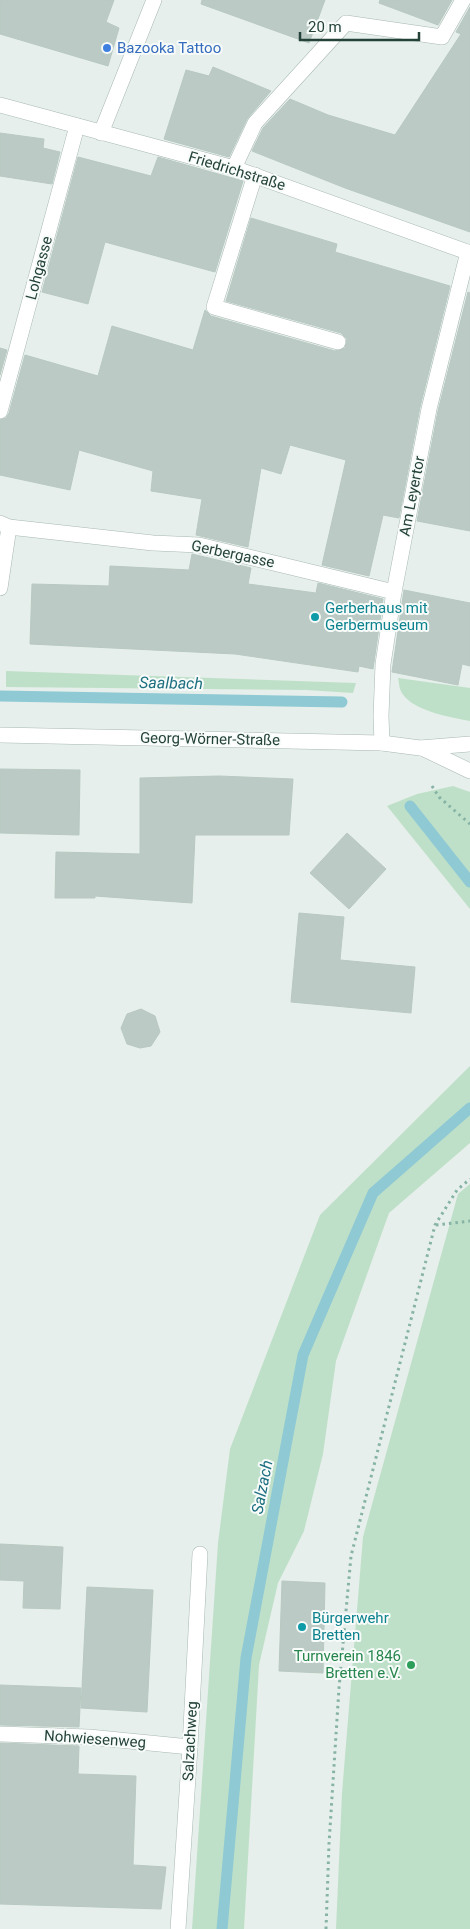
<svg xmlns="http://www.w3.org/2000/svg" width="470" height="1929" viewBox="0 0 470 1929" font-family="Roboto,sans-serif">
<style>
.green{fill:#bfe0c8}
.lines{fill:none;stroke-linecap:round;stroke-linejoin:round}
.stream{stroke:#8ec9d4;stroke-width:11}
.building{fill:#bbcac4;stroke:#b8c9c2}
.minor-casing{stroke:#a8b8b2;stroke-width:16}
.path{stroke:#86b3a5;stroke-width:3;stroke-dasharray:2.5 4;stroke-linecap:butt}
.minor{stroke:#fff;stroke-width:15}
.shop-dot{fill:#3f7fe0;stroke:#f7fbf9;stroke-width:2}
.culture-dot{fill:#0f9aa8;stroke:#f7fbf9;stroke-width:2}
.leisure-dot{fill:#2e9e5b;stroke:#f7fbf9;stroke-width:2}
.labels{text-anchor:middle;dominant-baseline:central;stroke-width:4;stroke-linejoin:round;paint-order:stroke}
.shop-label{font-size:15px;fill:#366cbe;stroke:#f7fbf9;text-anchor:start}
.street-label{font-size:15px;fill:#24423a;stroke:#f7fbf9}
.culture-label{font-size:15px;fill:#0d838f;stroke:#f7fbf9;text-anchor:start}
.leisure-label{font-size:15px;fill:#27864d;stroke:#f7fbf9;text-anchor:end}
.water-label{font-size:16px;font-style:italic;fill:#1c6f80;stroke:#f7fbf9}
</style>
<rect width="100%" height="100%" fill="#e6efeb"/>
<g class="green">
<path d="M 6,671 L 356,683 L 353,693 L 306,690 L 6,687 Z"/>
<path d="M 398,678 L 470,688 L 470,721 C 451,717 408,711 400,689 C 399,686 399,681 398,678 Z"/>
<path d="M 453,786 L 470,792 L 470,909 L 387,806 L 417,794 Z"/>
<path d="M 470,1066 L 470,1143 L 389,1213 L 336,1361 L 323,1454 L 304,1531 L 278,1583 L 259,1665 L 244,1929 L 192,1929 L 218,1543 L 230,1449 L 320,1215 Z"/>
<path d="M 470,1184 L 470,1929 L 336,1929 L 342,1793 L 363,1537 L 458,1194 Z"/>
</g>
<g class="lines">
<g class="stream">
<path d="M 0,696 L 342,702"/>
<path d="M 410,806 L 470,882"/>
<path d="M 222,1929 L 246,1658 L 303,1355 L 373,1193 L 470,1108"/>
</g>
</g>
<g class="building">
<path d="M 0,0 L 114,0 L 106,22 L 119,28 L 108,66 L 0,34 Z"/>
<path d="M 202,0 L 325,0 L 309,43 L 201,4 Z"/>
<path d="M 380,0 L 452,0 L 438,25 L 379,3 Z"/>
<path d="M 470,7 L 470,232 L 345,188 L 252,151 L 263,128 L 290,99 L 328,115 L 395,135 L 461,34 L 456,32 Z"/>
<path d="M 213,67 L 271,91 L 247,119 L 229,157 L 164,139 L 186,70 L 209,76 Z"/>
<path d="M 0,133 L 44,139 L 43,148 L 60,152 L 52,184 L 0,176 Z"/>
<path d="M 78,157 L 151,176 L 158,157 L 243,181 L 215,272 L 105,242 L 88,304 L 42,292 Z"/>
<path d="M 251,218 L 337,244 L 335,252 L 450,286 L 420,407 L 399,518 L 383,515 L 369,576 L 322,565 L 346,460 L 290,445 L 281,474 L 261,468 L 248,547 L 196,535 L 202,499 L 151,491 L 153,471 L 79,450 L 70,490 L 0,475 L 0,420 L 6,418 L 9,413 L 25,355 L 98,376 L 112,326 L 193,350 L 205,310 L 211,316 L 335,351 L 345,348 L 347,339 L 341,333 L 226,301 Z"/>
<path d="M 468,292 L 470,293 L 470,531 L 417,521 L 438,411 Z"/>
<path d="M 0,348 L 7,350 L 0,375 Z"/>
<path d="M 192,554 L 251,568 L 248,584 L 316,593 L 318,583 L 383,599 L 373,669 L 359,666 L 358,672 L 235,654 L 30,644 L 32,584 L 109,586 L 110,566 L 189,570 Z"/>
<path d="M 404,590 L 470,603 L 470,666 L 462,664 L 458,685 L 392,672 Z"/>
<path d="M 0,769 L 80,770 L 79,835 L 0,833 Z"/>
<path d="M 219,776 L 293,779 L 289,835 L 195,835 L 192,903 L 95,896 L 95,898 L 55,898 L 56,852 L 140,854 L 140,778 Z"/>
<path d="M 347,833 L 386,869 L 349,909 L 310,873 Z"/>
<path d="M 299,913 L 344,917 L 340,960 L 415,967 L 411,1013 L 291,1002 Z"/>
<path d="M 141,1009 L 155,1016 L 160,1032 L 151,1046 L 140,1048 L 127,1044 L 121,1028 L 127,1014 Z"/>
<path d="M 0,1544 L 63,1547 L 60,1609 L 23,1608 L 24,1581 L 0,1580 Z"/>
<path d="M 282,1581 L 325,1583 L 323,1673 L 279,1671 Z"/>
<path d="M 87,1587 L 153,1590 L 147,1712 L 81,1708 Z"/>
<path d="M 0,1685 L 81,1688 L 79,1727 L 0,1725 Z"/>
<path d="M 0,1743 L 79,1746 L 78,1774 L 136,1776 L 133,1865 L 166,1867 L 161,1909 L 0,1904 Z"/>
</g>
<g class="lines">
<defs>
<g id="minor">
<path d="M 0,105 L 234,168 L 470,253"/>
<path d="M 101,133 L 154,0"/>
<path d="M 234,168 L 255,123 L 346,23 L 442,37 L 463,0"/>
<path d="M 255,175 L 214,307 L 338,342"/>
<path d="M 0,411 L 77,126"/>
<path d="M 0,523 L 9,527 L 153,543 L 199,545 L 394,592"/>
<path d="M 0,588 L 9,527"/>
<path d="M 0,735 L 382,743 L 420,748 L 470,744"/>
<path d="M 382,743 L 381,716 L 383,664 L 394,592 L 429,409 L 468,252"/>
<path d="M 422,748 L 470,771"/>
<path d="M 0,1734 L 89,1737 L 190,1747"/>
<path d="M 178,1929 L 190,1747 L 200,1554"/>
</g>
</defs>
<use href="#minor" class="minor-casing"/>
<g class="path">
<path d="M 432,786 L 439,797 L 470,824"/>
<path d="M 436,1225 L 470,1221"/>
<path d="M 326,1929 L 329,1844 L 339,1688 L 351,1556 L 435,1225 L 457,1190 L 470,1179"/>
</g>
<use href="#minor" class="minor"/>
</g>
<circle class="shop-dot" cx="107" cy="48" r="5"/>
<g class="culture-dot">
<circle cx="315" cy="617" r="5"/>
<circle cx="302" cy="1627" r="5"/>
</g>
<circle class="leisure-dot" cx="411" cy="1665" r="5"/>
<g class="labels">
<g class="shop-label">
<text x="117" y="48">Bazooka Tattoo</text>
</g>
<g class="street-label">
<text transform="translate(237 171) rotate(17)">Friedrichstraße</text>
<text transform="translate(39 268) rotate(-75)">Lohgasse</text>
<text transform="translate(412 496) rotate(-79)">Am Leyertor</text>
<text transform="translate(233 554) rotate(12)">Gerbergasse</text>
<text transform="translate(210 739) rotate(1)">Georg-Wörner-Straße</text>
<text transform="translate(95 1739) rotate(4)">Nohwiesenweg</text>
<text transform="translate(190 1741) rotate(-87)">Salzachweg</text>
</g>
<g class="culture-label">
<text x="325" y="608">Gerberhaus mit<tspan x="325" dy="17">Gerbermuseum</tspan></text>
<text x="312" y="1618">Bürgerwehr<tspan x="312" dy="17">Bretten</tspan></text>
</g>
<g class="leisure-label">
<text x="401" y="1656">Turnverein 1846<tspan x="401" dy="17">Bretten e.V.</tspan></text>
</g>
<g class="water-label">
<text transform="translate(171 683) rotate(1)">Saalbach</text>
<text transform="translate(262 1487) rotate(-79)">Salzach</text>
</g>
</g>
<path d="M300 32v8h119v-8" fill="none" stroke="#24423a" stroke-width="2.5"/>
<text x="308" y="32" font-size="15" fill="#24423a" stroke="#f7fbf9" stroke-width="4" paint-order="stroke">20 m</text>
</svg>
